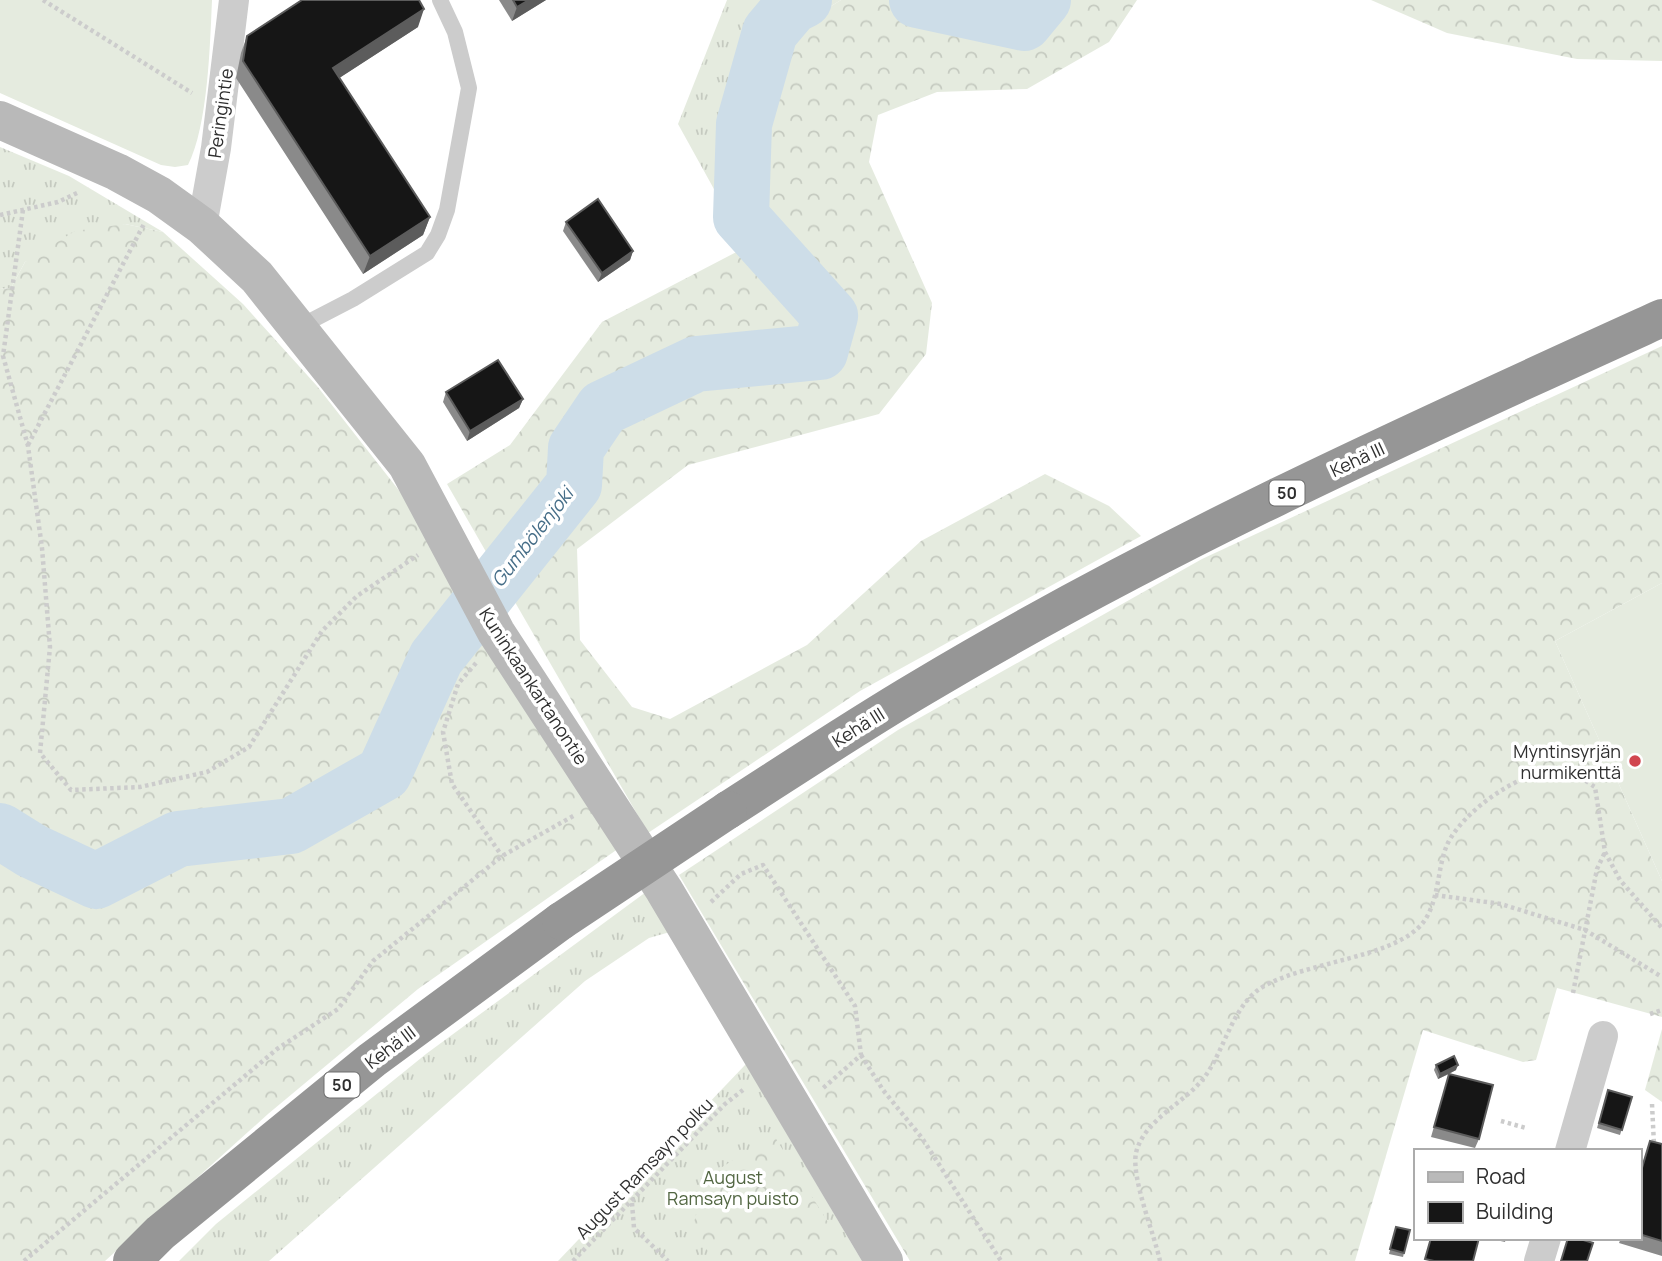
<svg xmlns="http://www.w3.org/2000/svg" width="1662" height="1261" viewBox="0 0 1662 1261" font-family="Manrope,sans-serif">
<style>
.grass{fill:url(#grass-tufts)}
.forest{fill:url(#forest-crowns)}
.garden{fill:#e5ebdf}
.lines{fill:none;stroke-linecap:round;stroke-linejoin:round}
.river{stroke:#cddde8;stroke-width:56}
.path{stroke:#ccc;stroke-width:4.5;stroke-dasharray:3.5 3.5;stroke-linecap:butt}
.lane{stroke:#ccc;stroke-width:16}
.street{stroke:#ccc;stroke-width:30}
.secondary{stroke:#b9b9b9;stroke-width:38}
.highway{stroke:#969696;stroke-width:38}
.highway-bridge{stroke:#969696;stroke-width:38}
.wall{fill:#8a8a8a}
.shaded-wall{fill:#5c5c5c}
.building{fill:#161616;stroke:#5c5c5c;stroke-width:2}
.poi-dot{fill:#d1464f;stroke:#fff;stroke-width:2.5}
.labels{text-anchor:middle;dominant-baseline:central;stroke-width:7;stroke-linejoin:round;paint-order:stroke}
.shield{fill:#fff;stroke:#6d6d6d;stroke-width:2}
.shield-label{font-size:16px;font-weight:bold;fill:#2f2f2f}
.street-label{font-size:18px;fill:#2f2f2f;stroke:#fff}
.poi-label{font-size:18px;fill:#2f2f2f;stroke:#fff;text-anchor:end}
.park-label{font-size:18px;fill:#526642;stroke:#fff}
.water-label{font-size:19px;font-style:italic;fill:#466e88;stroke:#fff}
</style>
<defs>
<pattern id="grass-tufts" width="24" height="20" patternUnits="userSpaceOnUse" patternTransform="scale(1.75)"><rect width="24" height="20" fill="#e5ebdf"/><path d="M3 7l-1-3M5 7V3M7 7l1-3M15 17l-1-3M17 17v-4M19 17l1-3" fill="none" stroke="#c5cac0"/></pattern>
<pattern id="forest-crowns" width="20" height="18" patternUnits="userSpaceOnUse" patternTransform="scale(1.75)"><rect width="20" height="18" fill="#e5ebdf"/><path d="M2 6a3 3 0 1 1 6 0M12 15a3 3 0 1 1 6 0" fill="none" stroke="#c5cac0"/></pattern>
</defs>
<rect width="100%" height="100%" fill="#fff"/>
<g class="grass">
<path d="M 727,0 L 841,0 L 794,29 L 750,190 L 746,247 L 678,124 Z"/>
<path d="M 0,147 L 69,176 L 163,232 L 125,224 L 25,262 L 11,288 L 0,289 Z"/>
<path d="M 646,892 L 670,932 L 649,938 L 585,981 L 269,1261 L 179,1261 L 216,1224 L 426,1054 Z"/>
<path d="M 746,1064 L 862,1261 L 558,1261 Z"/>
</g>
<g class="forest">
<path d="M 841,0 L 1137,0 L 1109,42 L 1027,89 L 937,92 L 878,115 L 869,162 L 932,303 L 926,354 L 879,414 L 688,465 L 577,549 L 580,640 L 632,707 L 670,719 L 807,645 L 921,541 L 1045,474 L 1109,506 L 1141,536 L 860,691 L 648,833 L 447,484 L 510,445 L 602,322 L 746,247 L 750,190 L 768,81 L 794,29 Z"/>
<path d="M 1371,0 L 1662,0 L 1662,61 L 1577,59 L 1447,33 Z"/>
<path d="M 125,224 L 163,232 L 243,304 L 317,386 L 401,493 L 522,706 L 622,846 L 418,989 L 268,1114 L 105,1261 L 0,1261 L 0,289 L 11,288 L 25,262 L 75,231 Z"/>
<path d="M 1662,346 L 1662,583 L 1555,641 L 1662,881 L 1662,1017 L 1557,988 L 1536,1060 L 1523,1062 L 1423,1030 L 1355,1261 L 910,1261 L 679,875 L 898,730 L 1202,559 Z"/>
<path d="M 1662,1029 L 1662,1102 L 1645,1090 Z"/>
<path d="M 773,1134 L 852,1261 L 715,1261 L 692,1229 L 707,1177 Z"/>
</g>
<g class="garden">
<path d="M 0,0 L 212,0 C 210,45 208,126 188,165 L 175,167 L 161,165 L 0,93 Z"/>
<path d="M 1662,583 L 1662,881 L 1555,641 Z"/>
</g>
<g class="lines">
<g class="river">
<path d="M 917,0 L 1024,23 L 1043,0"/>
<path d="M 0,831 L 32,851 L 96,881 L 178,839 L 291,826 L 384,773 L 436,658 L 574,485 L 576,448 L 603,408 L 696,364 L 820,352 L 830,316 L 741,217 L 744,124 L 770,32 L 792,6 L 804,0"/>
</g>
<g class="path">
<path d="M 43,0 L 192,93"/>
<path d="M 23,210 L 3,356 L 28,446 L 42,548 L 50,647 L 40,753 L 71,790 L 140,787 L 207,772 L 249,747 L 322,631 L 357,596 L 418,555"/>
<path d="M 0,215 L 58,202 L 79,192"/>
<path d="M 28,445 L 144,224"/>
<path d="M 476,663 L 458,684 L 443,732 L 452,784 L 502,856"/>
<path d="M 1435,895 L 1501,904 L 1585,930 L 1662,977"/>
<path d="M 711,902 L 741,874 L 763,865 L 855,1006 L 861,1055 L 822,1089"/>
<path d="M 1573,993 L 1597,869 L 1605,852"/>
<path d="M 1650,1014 L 1662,1010"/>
<path d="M 861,1055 L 883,1090 L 922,1138 L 1001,1261"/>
<path d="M 1652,1104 L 1654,1145"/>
<path d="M 1501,1121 L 1526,1128"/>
<path d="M 632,1203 L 634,1228 L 668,1261"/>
<path d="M 24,1261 L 277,1049 L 338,1009 L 373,961 L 502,856 L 575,815"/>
<path d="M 573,1261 L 725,1104 L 743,1090"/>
<path d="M 1160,1261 C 1154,1233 1131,1178 1136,1153 C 1143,1121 1184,1103 1203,1079 C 1226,1050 1232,1001 1268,984 C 1309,963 1386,957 1417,929 C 1440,909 1436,870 1447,845 C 1462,811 1525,767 1563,770 C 1573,771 1587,782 1595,787 L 1605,852 L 1620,880 L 1662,928"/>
</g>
<path class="lane" d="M 299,327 L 353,299 L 427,253 L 438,235 L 447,210 L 469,88 L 455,32 L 440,0"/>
<g class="street">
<path d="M 202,226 L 216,148 L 234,0"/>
<path d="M 1570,1151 L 1603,1036"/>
<path d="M 1539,1261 L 1546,1238"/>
</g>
<path class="secondary" d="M 0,120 L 117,172 L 159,195 L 202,226 L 257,277 L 407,465 L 496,632 L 664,890 L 884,1261"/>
<g class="highway">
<path d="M 728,810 C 792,769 855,727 921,688 C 1158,546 1411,432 1662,318"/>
<path d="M 132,1261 L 160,1233 L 372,1060 L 561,921"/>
</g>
<path class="highway-bridge" d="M 561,921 L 728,810"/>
</g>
<g class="wall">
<path d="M 499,0 L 546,0 L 512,21 Z"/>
<path d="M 418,27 L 339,78 L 430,217 L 423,235 L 363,274 L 236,78 L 241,53 L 247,36 Z"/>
<path d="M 566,222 L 633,251 L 630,260 L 598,282 L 563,231 Z"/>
<path d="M 446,392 L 523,399 L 519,408 L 467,441 L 443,402 Z"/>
<path d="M 1436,1065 L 1456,1070 L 1449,1074 L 1479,1139 L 1475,1148 L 1431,1137 L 1449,1074 L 1438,1079 L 1434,1070 Z"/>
<path d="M 1608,1090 L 1632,1097 L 1620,1135 L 1597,1128 Z"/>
<path d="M 1650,1141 L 1662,1144 L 1662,1256 L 1619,1243 L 1621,1238 L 1639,1238 L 1639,1174 Z"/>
<path d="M 1396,1227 L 1404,1253 L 1403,1257 L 1389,1254 Z"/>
<path d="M 1496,1238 L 1506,1238 L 1505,1242 L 1496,1240 Z"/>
</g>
<g class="shaded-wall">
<path d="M 529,0 L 546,0 L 512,21 L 517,7 Z"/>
<path d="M 424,9 L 418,27 L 327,86 L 333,68 Z"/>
<path d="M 430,217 L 423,235 L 363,274 L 370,256 Z"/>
<path d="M 633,251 L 630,260 L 598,282 L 602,273 Z"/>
<path d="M 523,399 L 519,408 L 467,441 L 470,431 Z"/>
<path d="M 1458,1065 L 1456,1070 L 1438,1079 L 1440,1074 Z"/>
</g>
<g class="building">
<path d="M 302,0 L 419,0 L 424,9 L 333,68 L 430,217 L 370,256 L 243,61 L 247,36 Z"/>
<path d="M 513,0 L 529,0 L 517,7 Z"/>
<path d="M 598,199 L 633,251 L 602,273 L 566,222 Z"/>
<path d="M 498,360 L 523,399 L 470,431 L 446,392 Z"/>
<path d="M 1454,1056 L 1458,1065 L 1440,1074 L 1436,1065 Z"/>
<path d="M 1449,1074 L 1493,1085 L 1479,1139 L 1434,1127 Z"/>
<path d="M 1608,1090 L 1632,1097 L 1622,1130 L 1599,1123 Z"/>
<path d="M 1650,1141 L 1662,1144 L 1662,1241 L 1639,1234 L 1639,1178 Z"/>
<path d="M 1396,1227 L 1410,1230 L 1404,1253 L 1390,1249 Z"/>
<path d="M 1431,1238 L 1479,1238 L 1473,1261 L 1434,1261 L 1425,1259 Z"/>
<path d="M 1568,1238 L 1577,1238 L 1593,1243 L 1587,1261 L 1561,1261 Z"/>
</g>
<circle class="poi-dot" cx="1635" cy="761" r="7"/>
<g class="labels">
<g class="shield">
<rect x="1269.5" y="480.5" width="35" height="25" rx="5"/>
<rect x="324.5" y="1072.5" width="35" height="25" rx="5"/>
</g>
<g class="shield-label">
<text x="1287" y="493">50</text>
<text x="342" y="1085">50</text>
</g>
<g class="street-label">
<text transform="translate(220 113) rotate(-82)">Peringintie</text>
<text transform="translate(1357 459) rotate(-25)">Kehä III</text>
<text transform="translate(534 686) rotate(57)">Kuninkaankartanontie</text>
<text transform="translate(858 727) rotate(-32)">Kehä III</text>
<text transform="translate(390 1047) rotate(-37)">Kehä III</text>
<text transform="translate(644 1168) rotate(-46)">August Ramsayn polku</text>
</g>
<g class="poi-label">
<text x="1621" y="751">Myntinsyrjän<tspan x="1621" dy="21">nurmikenttä</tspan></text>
</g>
<g class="park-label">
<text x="733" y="1177">August<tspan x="733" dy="21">Ramsayn puisto</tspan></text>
</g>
<g class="water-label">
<text transform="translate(532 537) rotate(-52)">Gumbölenjoki</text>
</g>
</g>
<rect x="1414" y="1149" width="228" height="91" fill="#ffffff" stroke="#acacac" stroke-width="2"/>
<rect x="1428" y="1172" width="35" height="10" fill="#b9b9b9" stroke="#acacac" stroke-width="2"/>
<text x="1476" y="1184" font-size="21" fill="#2f2f2f">Road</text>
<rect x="1428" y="1202" width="35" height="21" fill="#161616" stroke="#acacac" stroke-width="2"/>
<text x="1476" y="1219" font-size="21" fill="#2f2f2f">Building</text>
</svg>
